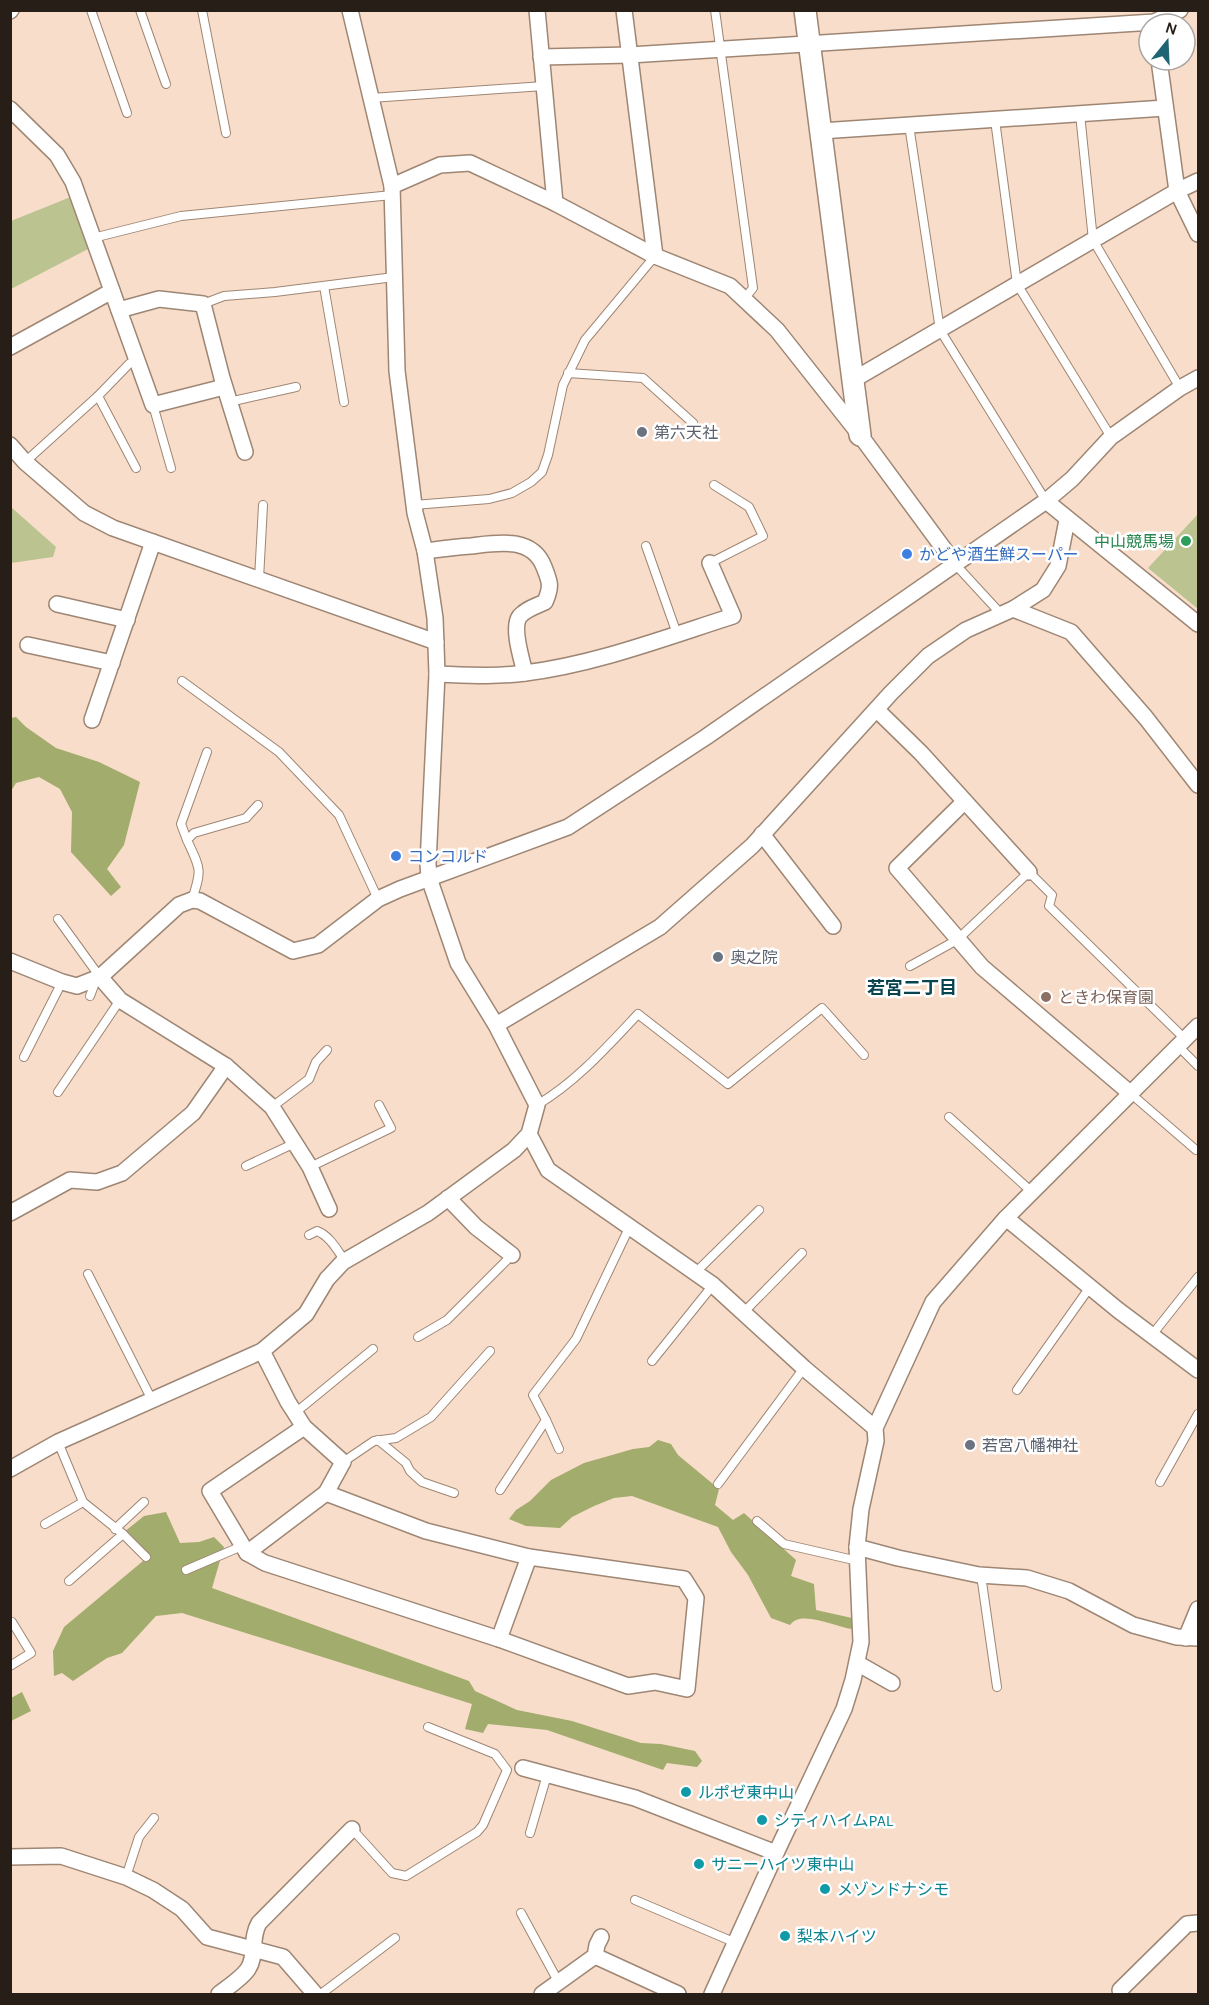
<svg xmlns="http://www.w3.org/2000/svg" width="1209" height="2005" viewBox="0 0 1209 2005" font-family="Karla,'Noto Sans JP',sans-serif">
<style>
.green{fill:#bbc490}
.forest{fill:#a2ac6c}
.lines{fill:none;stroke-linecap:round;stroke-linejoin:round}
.lane-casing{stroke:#9e8674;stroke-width:10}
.street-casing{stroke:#9e8674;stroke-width:18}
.secondary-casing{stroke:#9e8674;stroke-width:24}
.lane{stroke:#fff;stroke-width:8}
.street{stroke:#fff;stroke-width:15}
.secondary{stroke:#fff;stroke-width:21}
.worship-dot{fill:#6b7280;stroke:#fff;stroke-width:2}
.leisure-dot{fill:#2e9e5b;stroke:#fff;stroke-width:2}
.shop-dot{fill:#3f7fe0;stroke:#fff;stroke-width:2}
.education-dot{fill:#8d6e63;stroke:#fff;stroke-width:2}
.culture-dot{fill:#0f9aa8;stroke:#fff;stroke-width:2}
.labels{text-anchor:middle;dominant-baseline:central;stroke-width:5;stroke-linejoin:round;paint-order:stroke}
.worship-label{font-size:16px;fill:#5b616d;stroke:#fff;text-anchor:start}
.leisure-label{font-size:16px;fill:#27864d;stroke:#fff;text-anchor:end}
.shop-label{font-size:16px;fill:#366cbe;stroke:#fff;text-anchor:start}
.education-label{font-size:16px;fill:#785e54;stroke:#fff;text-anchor:start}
.culture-label{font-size:16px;fill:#0d838f;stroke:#fff;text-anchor:start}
.neighbourhood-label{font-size:18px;font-weight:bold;fill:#084551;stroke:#fff}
</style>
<rect width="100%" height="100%" fill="#f8ddca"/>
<g class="green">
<path d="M 73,196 L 90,248 L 11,289 L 11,221 Z"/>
<path d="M 11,507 L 56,547 L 53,557 L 11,563 Z"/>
<path d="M 1198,514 L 1198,609 L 1148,568 Z"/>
</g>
<g class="forest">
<path d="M 16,717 L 26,727 L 56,748 L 99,762 L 140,782 L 124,845 L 107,869 L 121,887 L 111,896 L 71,852 L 72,812 L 60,789 L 39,777 L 16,783 L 11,791 L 11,718 Z"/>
<path d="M 658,1440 L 671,1444 L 678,1455 L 719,1489 L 715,1505 L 733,1520 L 744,1513 L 796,1560 L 791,1576 L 814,1584 L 816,1610 L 852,1618 L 852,1629 C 835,1627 801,1609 790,1625 L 771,1618 L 748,1575 L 731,1552 L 718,1527 L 632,1496 L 614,1498 L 594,1506 L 572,1517 L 560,1528 L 526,1526 L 509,1519 L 516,1510 L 530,1501 L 551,1480 L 584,1463 L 633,1449 L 649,1447 Z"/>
<path d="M 166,1512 L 180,1543 L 199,1542 L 214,1537 L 224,1547 L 212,1588 L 469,1681 L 475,1691 L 517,1710 L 572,1721 L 641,1743 L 661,1744 L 695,1751 L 702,1761 L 697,1767 L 667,1763 L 663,1770 L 547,1730 L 488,1724 L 483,1733 L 465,1729 L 472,1704 L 182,1613 L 156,1616 L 122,1653 L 107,1658 L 73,1681 L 62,1673 L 54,1676 L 53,1651 L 64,1627 L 149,1556 L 124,1532 L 144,1516 Z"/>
<path d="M 22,1692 L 31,1711 L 11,1721 L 11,1698 Z"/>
</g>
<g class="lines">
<defs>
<g id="lane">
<path d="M 91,10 L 127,113"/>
<path d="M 140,10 L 166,84"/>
<path d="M 202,10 L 226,133"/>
<path d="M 715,10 L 753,288 L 745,298"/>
<path d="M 371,98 L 544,86"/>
<path d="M 1080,114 L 1093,240 L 1180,388"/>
<path d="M 995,120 L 1017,284 L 1111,437"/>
<path d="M 909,125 L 940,330 L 1046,501"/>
<path d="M 93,238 L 181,216 L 392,195"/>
<path d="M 324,286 L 344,402"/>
<path d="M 203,304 L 224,296 L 275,292 L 394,277"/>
<path d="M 568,373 L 643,378 L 693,423"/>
<path d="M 98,396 L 136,468"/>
<path d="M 229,402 L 296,387"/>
<path d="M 153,405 L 171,468"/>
<path d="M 25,462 L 98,396 L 129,364 L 137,359"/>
<path d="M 414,505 L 489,499 L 512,493 L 531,482 L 542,472 L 548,455 L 563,385 L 585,340 L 655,256"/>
<path d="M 646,546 L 677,634"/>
<path d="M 710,563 L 763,536 L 749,507 L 714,485"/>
<path d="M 955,564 L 1001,614"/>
<path d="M 259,579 L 263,505"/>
<path d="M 182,681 L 279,752 L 339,815 L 378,899"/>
<path d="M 187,840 L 181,824 L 207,752"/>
<path d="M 192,900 C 202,869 201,870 187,840 L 194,833 L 246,818 L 258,805"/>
<path d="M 58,919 L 100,977"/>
<path d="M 910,966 L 957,940 L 1029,872 L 1052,895 L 1049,906 L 1185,1039"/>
<path d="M 90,996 L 96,980"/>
<path d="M 1178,1046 L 1198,1066"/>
<path d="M 24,1057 L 62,982"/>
<path d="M 58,1092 L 120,1000"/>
<path d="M 1130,1093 L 1196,1150"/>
<path d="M 537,1105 C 576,1082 607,1047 638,1014 L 728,1084 L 822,1008 L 864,1055"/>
<path d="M 272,1107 L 309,1079 L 316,1062 L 327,1050"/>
<path d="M 949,1117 L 1032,1192"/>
<path d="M 246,1166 L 295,1143"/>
<path d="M 310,1167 L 391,1128 L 379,1105"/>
<path d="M 309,1235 L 317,1231 C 330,1236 337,1250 345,1261"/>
<path d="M 696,1272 L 759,1210"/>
<path d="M 88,1274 L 152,1400"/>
<path d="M 743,1313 L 802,1253"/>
<path d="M 1152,1335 L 1198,1277"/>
<path d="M 418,1337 L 447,1320 L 512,1255"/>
<path d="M 652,1361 L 713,1285"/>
<path d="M 1017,1390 L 1090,1287"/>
<path d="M 295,1413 L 373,1349"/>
<path d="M 546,1420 L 559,1449"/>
<path d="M 378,1440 L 406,1463 L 410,1471 L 422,1482 L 454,1493"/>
<path d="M 58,1442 L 83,1502 L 123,1534 L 69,1581"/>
<path d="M 343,1462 L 374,1441 L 396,1438 L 431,1417 L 490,1351"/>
<path d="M 1160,1482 L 1198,1414"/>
<path d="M 718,1484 L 804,1368"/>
<path d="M 500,1490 L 546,1420 L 533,1395 L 576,1339 L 630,1226"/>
<path d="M 757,1521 L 784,1544 L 858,1561"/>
<path d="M 45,1524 L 83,1502"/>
<path d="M 115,1529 L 144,1502"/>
<path d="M 123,1534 L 146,1557"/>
<path d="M 186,1570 L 242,1546"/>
<path d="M 981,1575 L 997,1687"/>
<path d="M 10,1666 L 31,1653 L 12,1622"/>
<path d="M 352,1829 L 392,1873 L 406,1876 L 477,1832 L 483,1825 L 507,1770 L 495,1754 L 428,1727"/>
<path d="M 530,1833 L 547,1775"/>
<path d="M 126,1877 L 139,1837 L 154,1818"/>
<path d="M 635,1900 L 736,1943"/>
<path d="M 521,1913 L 559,1983"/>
<path d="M 321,1994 L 395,1938"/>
</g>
<g id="street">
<path d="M 537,10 L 555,203"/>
<path d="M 624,10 L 655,256"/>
<path d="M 10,11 L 11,10"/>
<path d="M 541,57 L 630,55 L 1154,22 L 1180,10"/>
<path d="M 1159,60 L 1177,191 L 1198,234"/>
<path d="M 10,109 L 57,155 L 73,182 L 153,405 L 224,387"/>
<path d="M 821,131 L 1165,108"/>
<path d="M 392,186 L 440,165 L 470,163 L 555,203 L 655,256 L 730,286 L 777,330 L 860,435 L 955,564"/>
<path d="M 119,310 L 159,299 L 203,304 L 222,378 L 245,452"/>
<path d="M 10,347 L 112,291"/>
<path d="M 853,380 L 1177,191 L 1198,181"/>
<path d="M 10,445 L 25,462 L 84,513 L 113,528 L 436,642"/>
<path d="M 1046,501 L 1198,624"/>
<path d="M 425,551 C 441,549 456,547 471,546 C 497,543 532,536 544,567 C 550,582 552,586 545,602 C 536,606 526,609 520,616 C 511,627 522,660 525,673"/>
<path d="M 57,604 L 127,620"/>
<path d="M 1013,609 L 1071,632 L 1146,718 L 1198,785"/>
<path d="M 28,645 L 112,663"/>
<path d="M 437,674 C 466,675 495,677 525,673 C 596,664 664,638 733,616 L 710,563"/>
<path d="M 877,710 L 921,753 L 1029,872"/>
<path d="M 92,720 L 153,542"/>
<path d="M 964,802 L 897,868 L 982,967 L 1130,1093"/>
<path d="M 762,834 L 833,926"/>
<path d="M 10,961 L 62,982 L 77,986 L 100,977 L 179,905 L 192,900 L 200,901 L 293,951 L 318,945 L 378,899 L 400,889 L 568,827 L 706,737 L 1046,501 L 1072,479 L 1111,437 L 1180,388 L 1198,378"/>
<path d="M 100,977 L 120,1000 L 226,1066 L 272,1107 L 310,1167 L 329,1209"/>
<path d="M 496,1025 L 660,927 L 752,846 L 891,693 L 928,656 L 966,630 L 1013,609 L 1043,590 L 1058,566 L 1067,520"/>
<path d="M 529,1134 L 548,1170 L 713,1285 L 804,1368 L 875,1428"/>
<path d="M 448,1198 L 476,1227 L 512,1255"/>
<path d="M 10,1213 L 70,1180 L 97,1182 L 122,1173 L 193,1113 L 226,1066"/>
<path d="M 1006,1218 L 1118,1310 L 1198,1370"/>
<path d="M 262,1351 L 288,1402 L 304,1427 L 343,1462 L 326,1493 L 426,1531 L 529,1557 L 684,1579 L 696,1598 L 687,1689 L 655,1682 L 628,1686 L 499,1639 L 265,1563 L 247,1553 L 210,1491 L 304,1427"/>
<path d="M 10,1469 L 58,1442 L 262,1351 L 306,1314 L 327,1279 L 343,1262 L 428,1213 L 514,1150 L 529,1134 L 537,1105 L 496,1025 L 458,963 L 429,878 L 428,864 L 437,674 L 435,618 L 425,551 L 415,513 L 397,371 L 392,186 L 350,10"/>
<path d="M 857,1547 L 898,1558 L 979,1575 L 1027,1578 L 1069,1591 L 1133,1625 L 1177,1637 L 1198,1638"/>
<path d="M 247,1553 L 326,1493"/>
<path d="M 1186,1638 L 1198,1609"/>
<path d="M 499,1639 L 529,1557"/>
<path d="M 857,1663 L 892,1683"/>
<path d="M 523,1768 L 635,1798 L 776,1853"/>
<path d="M 10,1857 L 61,1856 L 126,1877 L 153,1890 L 182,1909 L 207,1937 L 283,1957 L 315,1994"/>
<path d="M 595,1956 L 678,1994"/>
<path d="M 1120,1990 L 1187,1924 L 1198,1923"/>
<path d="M 219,1994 C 228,1987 242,1978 248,1969 C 257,1956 250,1938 259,1923 L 352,1829"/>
<path d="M 542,1994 L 595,1956 L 597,1945 L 601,1937"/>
<path d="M 712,1994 L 776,1853 L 844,1709 L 853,1680 L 861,1642 L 857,1547 L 861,1509 L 876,1441 L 875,1428 L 933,1302 L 1006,1218 L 1198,1026"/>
</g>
<path id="secondary" d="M 805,10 L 860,435"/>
</defs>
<use href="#lane" class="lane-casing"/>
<use href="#street" class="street-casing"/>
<use href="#secondary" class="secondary-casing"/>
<use href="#lane" class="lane"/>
<use href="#street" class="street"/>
<use href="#secondary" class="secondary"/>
</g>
<g class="worship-dot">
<circle cx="642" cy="432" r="6"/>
<circle cx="718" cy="957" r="6"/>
<circle cx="970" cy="1445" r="6"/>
</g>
<circle class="leisure-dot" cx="1186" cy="541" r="6"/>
<g class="shop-dot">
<circle cx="907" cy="554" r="6"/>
<circle cx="396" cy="856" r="6"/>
</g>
<circle class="education-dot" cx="1046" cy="997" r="6"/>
<g class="culture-dot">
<circle cx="686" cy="1792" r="6"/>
<circle cx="762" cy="1820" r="6"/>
<circle cx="699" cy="1864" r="6"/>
<circle cx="825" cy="1889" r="6"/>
<circle cx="785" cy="1936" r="6"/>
</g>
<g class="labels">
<g class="worship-label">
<text x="654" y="432">第六天社</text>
<text x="730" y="957">奥之院</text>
<text x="982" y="1445">若宮八幡神社</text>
</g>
<g class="leisure-label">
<text x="1174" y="541">中山競馬場</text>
</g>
<g class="shop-label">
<text x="919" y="554">かどや酒生鮮スーパー</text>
<text x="408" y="856">コンコルド</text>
</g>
<g class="education-label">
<text x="1058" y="997">ときわ保育園</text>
</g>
<g class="culture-label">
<text x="698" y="1792">ルポゼ東中山</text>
<text x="774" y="1820">シティハイムPAL</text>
<text x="711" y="1864">サニーハイツ東中山</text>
<text x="837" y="1889">メゾンドナシモ</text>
<text x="797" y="1936">梨本ハイツ</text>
</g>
<g class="neighbourhood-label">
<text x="912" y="988">若宮二丁目</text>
</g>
</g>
<rect width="1209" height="2005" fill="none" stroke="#271e17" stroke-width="24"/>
<g transform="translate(1167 42) rotate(18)"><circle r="28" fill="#ffffff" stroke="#a9a5a2" stroke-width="1.5"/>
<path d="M0-4.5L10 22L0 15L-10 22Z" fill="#1e6474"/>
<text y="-9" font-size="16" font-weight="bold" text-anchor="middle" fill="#271e17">N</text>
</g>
</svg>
